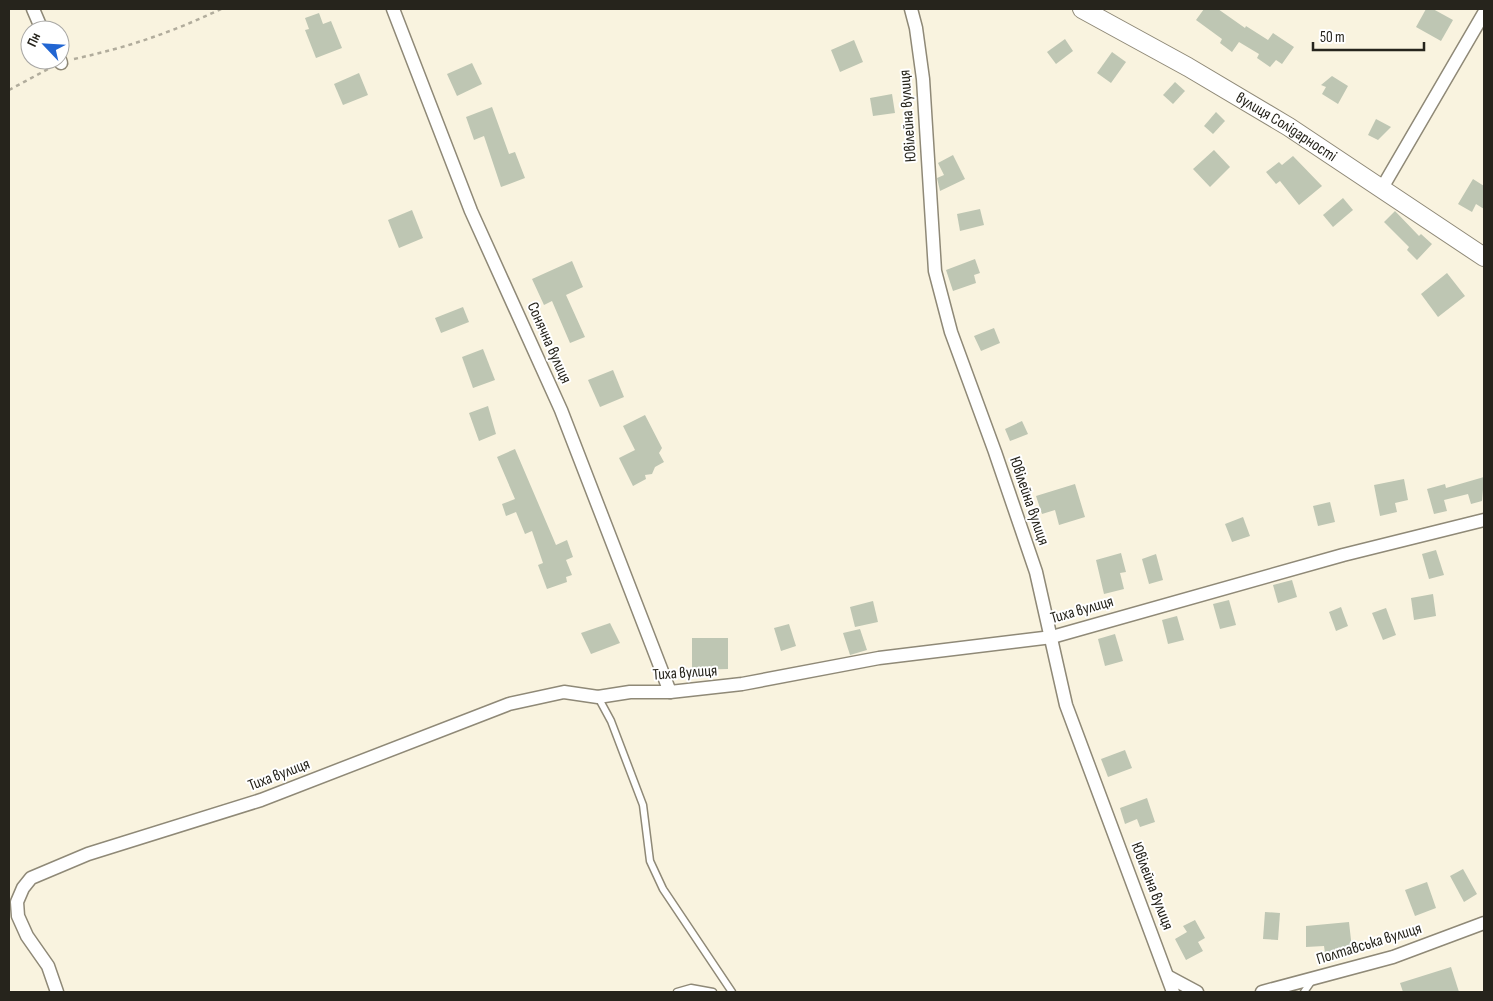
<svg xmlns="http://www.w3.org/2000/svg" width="1493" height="1001" viewBox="0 0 1493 1001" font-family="'Sofia Sans Condensed',sans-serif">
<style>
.building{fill:#bec6b3}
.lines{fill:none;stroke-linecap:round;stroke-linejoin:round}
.lane-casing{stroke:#8f8977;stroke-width:9}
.street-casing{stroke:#8f8977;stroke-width:15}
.secondary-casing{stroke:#8f8977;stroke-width:20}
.path{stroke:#b1ac9c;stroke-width:2.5;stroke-dasharray:4 4;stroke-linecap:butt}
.lane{stroke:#fff;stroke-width:6}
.street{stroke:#fff;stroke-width:12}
.secondary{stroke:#fff;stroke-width:18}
.labels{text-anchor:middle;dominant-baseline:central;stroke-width:4;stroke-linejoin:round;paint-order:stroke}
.street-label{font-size:16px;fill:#26241c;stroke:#fff}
</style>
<rect width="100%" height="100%" fill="#f9f3df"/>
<g class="building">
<path d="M 1204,9 L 1218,9 L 1245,28 L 1246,26 L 1268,40 L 1273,33 L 1294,47 L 1282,64 L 1276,60 L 1270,67 L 1257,58 L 1259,54 L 1239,42 L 1232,52 L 1220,43 L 1222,39 L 1196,20 Z"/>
<path d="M 1426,9 L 1433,9 L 1453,20 L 1441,41 L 1416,27 Z"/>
<path d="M 319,13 L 323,24 L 331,21 L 342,48 L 316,58 L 305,30 L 309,29 L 305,18 Z"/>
<path d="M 1065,39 L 1073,51 L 1056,64 L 1047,52 Z"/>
<path d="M 854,40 L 863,62 L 840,72 L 831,50 Z"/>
<path d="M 1112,52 L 1126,62 L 1111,83 L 1097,73 Z"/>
<path d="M 472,63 L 482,84 L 457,96 L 447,74 Z"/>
<path d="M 359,73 L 368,95 L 343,105 L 334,84 Z"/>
<path d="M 1332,76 L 1348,86 L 1338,104 L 1322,94 L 1326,87 L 1321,85 Z"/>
<path d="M 1175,82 L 1185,91 L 1173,104 L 1163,95 Z"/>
<path d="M 892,94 L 895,113 L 873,116 L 870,98 Z"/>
<path d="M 492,107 L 509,154 L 515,152 L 525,178 L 501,187 L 484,136 L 474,140 L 466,117 Z"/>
<path d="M 1216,112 L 1225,121 L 1213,134 L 1204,126 Z"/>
<path d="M 1376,119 L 1391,127 L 1378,140 L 1368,135 Z"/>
<path d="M 1214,150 L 1230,167 L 1210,187 L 1193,169 Z"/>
<path d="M 953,155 L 965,179 L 940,191 L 937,178 L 944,175 L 938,163 Z"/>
<path d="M 1293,156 L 1322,186 L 1299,205 L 1280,181 L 1276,184 L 1266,172 L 1279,162 L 1282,165 Z"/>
<path d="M 1473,179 L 1484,186 L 1484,209 L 1476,204 L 1472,212 L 1458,204 Z"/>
<path d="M 1343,198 L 1353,210 L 1333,227 L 1323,215 Z"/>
<path d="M 980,209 L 984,225 L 960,231 L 957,214 Z"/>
<path d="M 412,210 L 423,238 L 399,248 L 388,220 Z"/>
<path d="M 1395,211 L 1419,236 L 1421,234 L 1432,244 L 1417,260 L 1407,250 L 1409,247 L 1384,222 Z"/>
<path d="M 975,259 L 980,273 L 974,275 L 976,283 L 953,291 L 946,270 Z"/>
<path d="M 572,261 L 583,287 L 566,295 L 585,337 L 570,343 L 552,301 L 544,305 L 532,279 Z"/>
<path d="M 1447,273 L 1465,296 L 1438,317 L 1421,294 Z"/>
<path d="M 463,307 L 469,322 L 441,333 L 435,318 Z"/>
<path d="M 994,328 L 1000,343 L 981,351 L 974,336 Z"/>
<path d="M 483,349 L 495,380 L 473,388 L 462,357 Z"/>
<path d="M 613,370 L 624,397 L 600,407 L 588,380 Z"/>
<path d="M 488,406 L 496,434 L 479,441 L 469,413 Z"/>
<path d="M 645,415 L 662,448 L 659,453 L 664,462 L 655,467 L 652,474 L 645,475 L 646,479 L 633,486 L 619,458 L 635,450 L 623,426 Z"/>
<path d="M 1022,421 L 1028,434 L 1010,441 L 1005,429 Z"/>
<path d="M 515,449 L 556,545 L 567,540 L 573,557 L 566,560 L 572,575 L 566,577 L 567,582 L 547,589 L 538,565 L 543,563 L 532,531 L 525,534 L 516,512 L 506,516 L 502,504 L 515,499 L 497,457 Z"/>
<path d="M 1484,477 L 1482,501 L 1471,504 L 1468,494 L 1444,500 L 1447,511 L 1434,514 L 1427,489 L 1445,484 L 1446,488 Z"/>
<path d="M 1404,479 L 1408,500 L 1395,503 L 1397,512 L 1380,516 L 1374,485 Z"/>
<path d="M 1075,484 L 1085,517 L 1059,525 L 1055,510 L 1042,514 L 1036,496 Z"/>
<path d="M 1330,502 L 1335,522 L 1318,526 L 1313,506 Z"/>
<path d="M 1243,517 L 1250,536 L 1232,542 L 1225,524 Z"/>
<path d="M 1436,550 L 1444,575 L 1429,579 L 1422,554 Z"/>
<path d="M 1121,553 L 1126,572 L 1120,573 L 1124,589 L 1104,594 L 1096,560 Z"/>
<path d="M 1156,554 L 1163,580 L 1149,584 L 1142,559 Z"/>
<path d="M 1292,580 L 1297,597 L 1278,603 L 1273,585 Z"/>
<path d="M 1433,594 L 1436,616 L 1414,620 L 1411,598 Z"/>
<path d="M 1229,600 L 1236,625 L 1220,629 L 1213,604 Z"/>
<path d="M 873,601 L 878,622 L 855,627 L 850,607 Z"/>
<path d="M 1341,607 L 1348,626 L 1336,631 L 1329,612 Z"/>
<path d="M 1386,608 L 1396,635 L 1383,640 L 1372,613 Z"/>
<path d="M 1177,616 L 1184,640 L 1168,644 L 1162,620 Z"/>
<path d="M 610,623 L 620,643 L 591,654 L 581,633 Z"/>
<path d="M 789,624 L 796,646 L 781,651 L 774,628 Z"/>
<path d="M 860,629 L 867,650 L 850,655 L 843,633 Z"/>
<path d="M 1115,634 L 1123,661 L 1105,666 L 1098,639 Z"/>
<path d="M 692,638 L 728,638 L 728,669 L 692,670 Z"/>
<path d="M 1125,750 L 1132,768 L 1108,777 L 1101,759 Z"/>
<path d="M 1147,798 L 1155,822 L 1140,827 L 1137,819 L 1125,824 L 1120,808 Z"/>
<path d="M 1463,869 L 1477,894 L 1464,902 L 1450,876 Z"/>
<path d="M 1427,882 L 1436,908 L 1415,916 L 1405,890 Z"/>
<path d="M 1265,912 L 1280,913 L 1278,940 L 1263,939 Z"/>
<path d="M 1195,920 L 1205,938 L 1198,942 L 1203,951 L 1186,960 L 1175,939 L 1187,932 L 1183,926 Z"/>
<path d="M 1349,922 L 1352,949 L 1325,953 L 1324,946 L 1306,947 L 1306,926 Z"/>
<path d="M 1451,967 L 1459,992 L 1403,992 L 1400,983 Z"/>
</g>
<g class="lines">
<defs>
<g id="lane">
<path d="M 598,697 L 611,721 L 643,805 L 650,861 L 663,889 L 732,992"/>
<path d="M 677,992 L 691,988 L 713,992"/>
<path d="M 1304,992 L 1313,979"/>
</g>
<g id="street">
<path d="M 33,9 L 42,30"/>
<path d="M 393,9 L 471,211 L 561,410 L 670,692"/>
<path d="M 911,9 L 916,28 L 923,79 L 935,271 L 951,332 L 995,452 L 1036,572 L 1066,705 L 1173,992"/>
<path d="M 60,60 L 61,63"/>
<path d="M 1382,188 L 1484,13"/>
<path d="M 1169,977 L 1197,992"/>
<path d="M 57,992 L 48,966 L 27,936 L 18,916 L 17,902 L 23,888 L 31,878 L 88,854 L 261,800 L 509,704 L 564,692 L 598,697 L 630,692 L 670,692 L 742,684 L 879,658 L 1052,637 L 1343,555 L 1484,520"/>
<path d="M 1262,992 L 1393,957 L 1484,923"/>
</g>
<g id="secondary">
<path id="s1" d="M 1082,9 L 1188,67 L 1289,127 L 1484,257"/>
</g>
</defs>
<use href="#lane" class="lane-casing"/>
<use href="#street" class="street-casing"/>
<use href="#secondary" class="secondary-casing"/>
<g class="path">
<path d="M 74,59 C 129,47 170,33 221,9"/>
<path d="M 9,90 L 50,68"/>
</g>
<use href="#lane" class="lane"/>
<use href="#street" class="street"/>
<use href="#secondary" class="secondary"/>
</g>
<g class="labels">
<g class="street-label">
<text transform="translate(908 116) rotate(-94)">Ювілейна вулиця</text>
<text stroke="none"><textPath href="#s1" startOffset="236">вулиця Солідарності</textPath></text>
<text transform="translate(549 343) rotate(66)">Сонячна вулиця</text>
<text transform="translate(1029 501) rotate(71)">Ювілейна вулиця</text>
<text transform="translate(1082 610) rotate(-16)">Тиха вулиця</text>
<text transform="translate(685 673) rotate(-4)">Тиха вулиця</text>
<text transform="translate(279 775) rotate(-21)">Тиха вулиця</text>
<text transform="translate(1152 886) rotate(69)">Ювілейна вулиця</text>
<text transform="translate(1369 944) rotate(-17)">Полтавська вулиця</text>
</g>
</g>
<rect width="1493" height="1001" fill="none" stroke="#26241c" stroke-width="20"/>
<g transform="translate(45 45) rotate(295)"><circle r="24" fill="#ffffff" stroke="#a8a7a4"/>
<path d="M0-4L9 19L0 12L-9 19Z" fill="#2266d2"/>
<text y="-8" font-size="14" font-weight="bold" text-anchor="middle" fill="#26241c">Пн</text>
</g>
<path d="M1313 42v8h111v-8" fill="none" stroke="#26241c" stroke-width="2.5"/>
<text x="1320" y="42" font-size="15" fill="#26241c" stroke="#ffffff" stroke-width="4" paint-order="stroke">50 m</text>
</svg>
